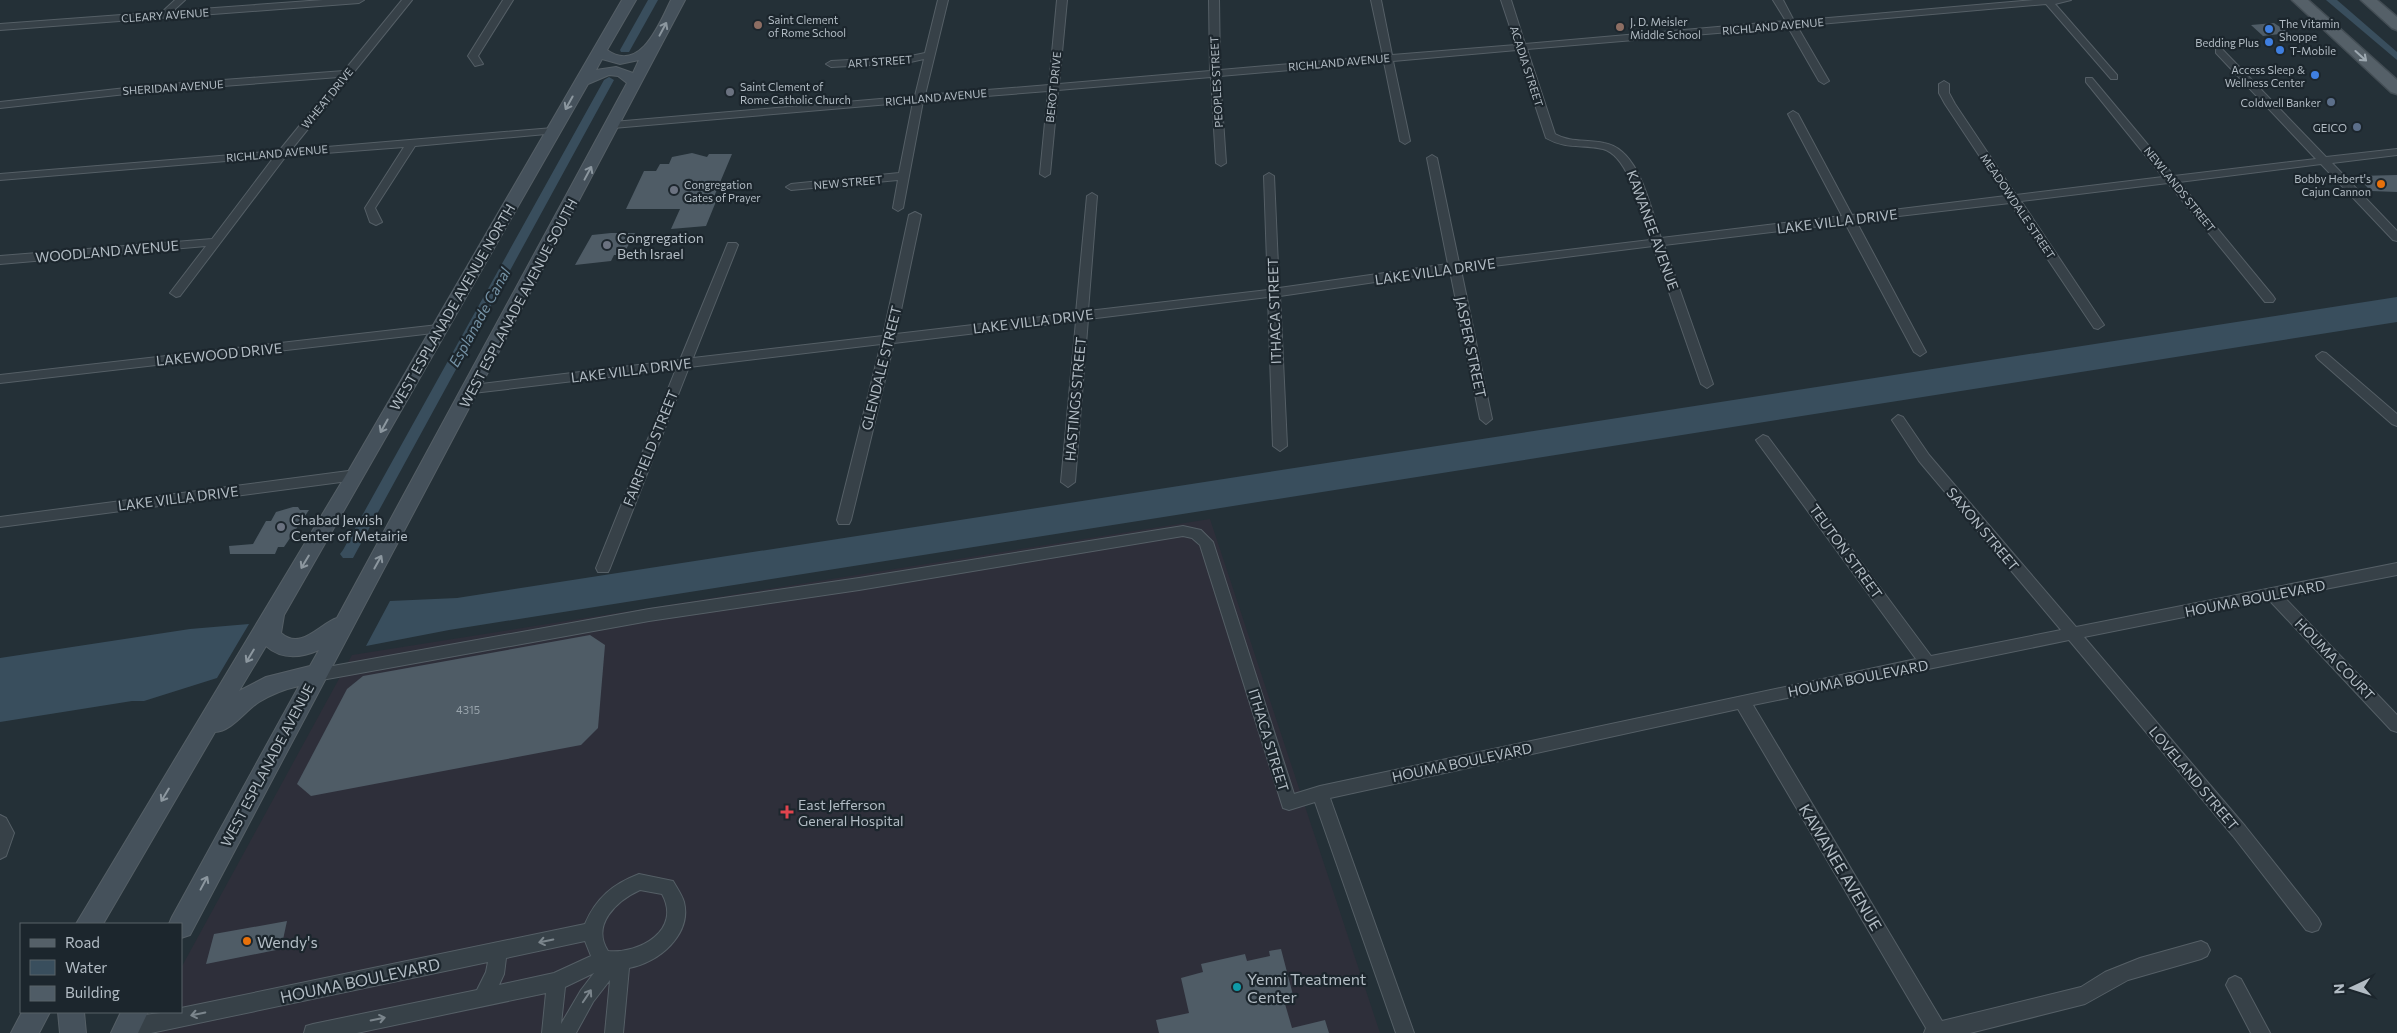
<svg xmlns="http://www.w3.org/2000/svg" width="2397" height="1033" viewBox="0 0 2397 1033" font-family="Commissioner,sans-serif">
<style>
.medical{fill:#2e2f3a}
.water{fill:#394e5d}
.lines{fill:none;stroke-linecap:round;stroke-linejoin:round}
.canal{fill:#394e5d;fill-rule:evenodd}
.building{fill:#4f5c66}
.street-casing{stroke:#555f66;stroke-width:2}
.secondary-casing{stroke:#555f66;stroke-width:2}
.primary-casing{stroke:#434d54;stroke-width:3}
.street{fill:#374148;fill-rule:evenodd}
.secondary{fill:#45515b;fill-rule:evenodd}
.primary{fill:#556068;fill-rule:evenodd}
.oneway{stroke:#8c979f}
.oneway2{stroke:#9faab2}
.oneway3{stroke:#7b858c}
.education-dot{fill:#8d6e63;stroke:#1c262d;stroke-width:2}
.shop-dot{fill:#3f7fe0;stroke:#1c262d;stroke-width:2}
.worship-dot{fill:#6b7280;stroke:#1c262d;stroke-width:2}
.service-dot{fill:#5c6f8a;stroke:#1c262d;stroke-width:2}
.food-dot{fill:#e8710a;stroke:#1c262d;stroke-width:2}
.health-dot{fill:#e0444e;stroke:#1c262d;stroke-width:2}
.culture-dot{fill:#0f9aa8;stroke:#1c262d;stroke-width:2}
.labels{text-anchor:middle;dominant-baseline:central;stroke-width:4.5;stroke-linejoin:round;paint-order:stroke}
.far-street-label{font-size:11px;fill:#b2bcc4;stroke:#1c262d}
.far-poi-label{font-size:11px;fill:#b2bcc4;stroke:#1c262d;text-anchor:start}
.number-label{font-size:11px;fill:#99a4ac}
.street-label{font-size:14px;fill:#b2bcc4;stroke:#1c262d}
.poi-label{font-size:14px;fill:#b2bcc4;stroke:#1c262d;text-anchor:start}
.water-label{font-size:15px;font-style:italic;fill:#7592a5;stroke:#1c262d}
.near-street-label{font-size:16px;fill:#b2bcc4;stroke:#1c262d}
.near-poi-label{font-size:16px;fill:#b2bcc4;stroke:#1c262d;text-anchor:start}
</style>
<rect width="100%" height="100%" fill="#243037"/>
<path class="medical" d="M 1210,519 L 1380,1033 L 146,1033 L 158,1012 L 181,1012 L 181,968 L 352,655 Z"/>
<g class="water">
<path d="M 2397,297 L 2397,322 L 449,630 L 366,646 L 390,601 L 457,598 Z"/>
<path d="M 249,624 L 217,678 L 144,701 L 132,701 L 0,722 L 0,658 L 190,629 Z"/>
</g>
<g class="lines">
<g class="canal">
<path d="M 648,0 L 658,0 L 629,52 L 621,52 L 620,50 Z"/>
<path d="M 2326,0 L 2337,0 L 2397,52 L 2397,60 Z"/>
<path d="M 609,77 L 614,80 L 353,558 L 343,558 L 340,554 L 343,550 L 604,80 Z"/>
</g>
</g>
<g class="building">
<path d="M 2274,23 L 2289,33 L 2263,36 L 2251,25 Z"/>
<path d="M 692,153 L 707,157 L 709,154 L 732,154 L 713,199 L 717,199 L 706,226 L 671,229 L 680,209 L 626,209 L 644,171 L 656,171 L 660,164 L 669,164 L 672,157 Z"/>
<path d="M 2397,175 L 2397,192 L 2371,191 L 2356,176 Z"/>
<path d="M 611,233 L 635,233 L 623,255 L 614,255 L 611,261 L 575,265 L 592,235 Z"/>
<path d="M 293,507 L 298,507 L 300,510 L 309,510 L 284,547 L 278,547 L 275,554 L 230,554 L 229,546 L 253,544 L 266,521 L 271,521 L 276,512 Z"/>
<path d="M 590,635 L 605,645 L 598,728 L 581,745 L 311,796 L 297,784 L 347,689 L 363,676 Z"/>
<path d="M 287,921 L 281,949 L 206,964 L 214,934 Z"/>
<path d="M 1281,949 L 1293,995 L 1283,997 L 1292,1028 L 1325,1020 L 1329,1033 L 1159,1033 L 1156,1020 L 1189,1013 L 1181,978 L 1203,972 L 1201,964 L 1245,954 L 1247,961 L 1270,956 L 1269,951 Z"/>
</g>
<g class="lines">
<defs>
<g id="street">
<path d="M 175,0 L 185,0 L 173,11 L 323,0 L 364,0 L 359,3 L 0,30 L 0,24 L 162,12 Z"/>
<path d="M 402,0 L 412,0 L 291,150 L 553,128 L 558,131 L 557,133 L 415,146 L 375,208 L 382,222 L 376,225 L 370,222 L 365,208 L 404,147 L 286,156 L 180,296 L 176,297 L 170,293 L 206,246 L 0,264 L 0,256 L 212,239 L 274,157 L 0,180 L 0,174 L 279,151 L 339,77 L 144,92 L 0,108 L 0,102 L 144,86 L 344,71 Z"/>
<path d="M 503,0 L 513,0 L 478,56 L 483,64 L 475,66 L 468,56 Z"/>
<path d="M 938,0 L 948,0 L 925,95 L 1049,85 L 1057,0 L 1067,0 L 1059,84 L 1210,71 L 1209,0 L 1219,0 L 1220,70 L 1383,56 L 1371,0 L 1381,0 L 1392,55 L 1516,45 L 1501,0 L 1511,0 L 1525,44 L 1786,21 L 1773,0 L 1783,0 L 1794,21 L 2034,0 L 2071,0 L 2055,4 L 2117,75 L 2117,79 L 2111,79 L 2046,4 L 1797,26 L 1829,81 L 1824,84 L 1819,81 L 1788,27 L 1527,49 L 1555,134 C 1571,143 1586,139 1604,143 C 1640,149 1650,208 1661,238 L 1842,216 L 1788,114 L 1793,111 L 1798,114 L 1852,215 L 2006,196 L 1945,104 L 1939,93 L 1939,84 L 1944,81 L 1949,84 L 1949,93 L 1955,104 L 2016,195 L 2163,177 L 2086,82 L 2086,78 L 2092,78 L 2174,176 L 2316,159 L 2216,53 L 2216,49 L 2222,49 L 2326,157 L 2397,149 L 2397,155 L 2332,163 L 2397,231 L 2397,241 L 2393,240 L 2321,164 L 2179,182 L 2273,296 L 2275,299 L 2273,302 L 2265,302 L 2168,183 L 2021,201 L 2104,325 L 2098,329 L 2094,328 L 2010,203 L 1856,221 L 1926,352 L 1920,356 L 1914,352 L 1845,223 L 1664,245 L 1713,384 L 1707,388 L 1701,384 L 1653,246 L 1461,270 L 1492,419 L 1486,424 L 1480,419 L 1450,271 L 1280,296 L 1287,446 L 1280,451 L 1273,446 L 1268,297 L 1088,319 L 1075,482 L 1068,487 L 1061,482 L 1076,321 L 894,343 L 851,520 L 849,524 L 839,524 L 837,520 L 881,344 L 689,367 L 610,568 L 608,572 L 598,572 L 596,568 L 676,369 L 473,393 L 467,389 L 473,385 L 680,360 L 728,243 L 736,243 L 738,245 L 693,358 L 883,336 L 909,215 L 915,212 L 921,215 L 896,334 L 1076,313 L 1087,196 L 1092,193 L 1097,196 L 1088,311 L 1268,290 L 1264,176 L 1269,173 L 1274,176 L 1279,288 L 1448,264 L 1427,158 L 1432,155 L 1437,158 L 1459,263 L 1650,240 C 1642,216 1630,156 1603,149 C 1582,144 1567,150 1546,138 L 1517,50 L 1393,61 L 1410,141 L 1405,144 L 1400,141 L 1384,62 L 1220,76 L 1226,163 L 1221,166 L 1216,163 L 1211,77 L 1058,90 L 1050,174 L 1045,177 L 1040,174 L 1048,91 L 923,101 L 903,208 L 898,211 L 893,208 L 898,180 L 791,190 L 786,187 L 791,184 L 899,173 L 913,102 L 613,128 L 608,125 L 613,122 L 915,96 L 924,59 L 906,63 L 831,67 L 826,64 L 831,61 L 906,57 L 925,53 Z"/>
<path d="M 438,325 L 444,329 L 442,332 L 0,383 L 0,375 Z"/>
<path d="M 2322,352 L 2326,353 L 2397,414 L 2397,426 L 2392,424 L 2318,359 L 2316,356 Z"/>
<path d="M 1898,415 L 1903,417 L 1929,455 L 2076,627 L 2397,563 L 2397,575 L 2284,597 L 2397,715 L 2397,732 L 2391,730 L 2269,600 L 2084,637 L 2245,826 L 2318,918 L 2321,924 L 2318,930 L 2312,932 L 2306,930 L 2233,836 L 2069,640 L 1753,705 L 1942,1021 L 2081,987 L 2105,972 L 2140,958 L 2201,941 L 2207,944 L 2210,950 L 2207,956 L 2201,959 L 2128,980 L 2085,1004 L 1970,1033 L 1924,1033 L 1926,1028 L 1738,709 L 1330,798 L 1414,1033 L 1396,1033 L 1315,802 L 1289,810 L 1283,808 L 1200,545 L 1192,538 L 1183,536 L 859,590 L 649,621 L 316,681 L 311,679 L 308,675 L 311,671 L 316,669 L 649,609 L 859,578 L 1183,526 L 1201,530 L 1213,542 L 1294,794 L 1320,786 L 1916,659 L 1758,443 L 1756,440 L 1763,435 L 1768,437 L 1931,656 L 2061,630 L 1919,461 L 1892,420 Z"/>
<path d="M 356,470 L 363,475 L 356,480 L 0,527 L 0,517 Z"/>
<path d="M 0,815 L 6,818 L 14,833 L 6,856 L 0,859 Z"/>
<path d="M 639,874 L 673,881 C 677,888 682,895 684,902 C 692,935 658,963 629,968 L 623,1033 L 605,1033 L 610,980 L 593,1002 L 576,1033 L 542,1033 L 546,993 L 357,1033 L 304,1033 L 306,1026 L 313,1024 L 477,990 L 486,972 L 488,962 L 151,1033 L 118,1033 L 117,1029 L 119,1022 C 138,1015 161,1012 181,1012 L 181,1008 L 585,924 C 596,898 613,884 639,874 ZM 640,890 L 662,894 C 682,930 640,954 608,951 C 591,925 616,901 640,890 ZM 585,941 L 591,956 L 554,973 L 499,985 L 504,974 L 506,958 ZM 594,973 L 581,990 L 561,1024 L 565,987 Z"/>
<path d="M 2235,976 L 2241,979 L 2270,1033 L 2251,1033 L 2226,985 L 2229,979 Z"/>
</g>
<g id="secondary">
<path d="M 622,0 L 636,0 L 607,50 C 641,74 660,22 671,0 L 685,0 L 190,935 L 181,938 L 181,924 L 169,924 L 172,917 L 299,686 C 285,689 272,694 259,702 C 246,710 231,732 215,732 L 103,924 L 76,924 L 349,470 ZM 602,59 L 620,64 L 639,60 L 633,73 L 616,67 L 596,70 ZM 609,75 L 618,76 L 627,83 L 337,618 C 319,624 301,651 281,633 L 284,615 L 588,84 ZM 266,646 C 282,660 301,658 319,650 L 310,666 L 266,677 L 239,691 Z"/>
<path d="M 22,1012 L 50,1012 L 39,1033 L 11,1033 Z"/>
<path d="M 58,1012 L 84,1012 L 86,1033 L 60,1033 Z"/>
<path d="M 121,1012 L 148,1012 L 138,1033 L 111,1033 Z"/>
</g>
<g id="primary">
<path d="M 2292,0 L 2308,0 L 2397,80 L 2397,94 L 2391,92 Z"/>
<path d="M 2361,0 L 2377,0 L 2397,17 L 2397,30 L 2392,28 Z"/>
</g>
</defs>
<use href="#street" class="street-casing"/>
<use href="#secondary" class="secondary-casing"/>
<use href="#primary" class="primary-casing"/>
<use href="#street" class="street"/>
<use href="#secondary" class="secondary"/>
<use href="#primary" class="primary"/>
</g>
<defs><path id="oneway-shaft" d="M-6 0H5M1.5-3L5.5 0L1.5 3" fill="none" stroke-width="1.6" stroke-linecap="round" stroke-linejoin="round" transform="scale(1.25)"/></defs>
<g class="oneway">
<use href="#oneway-shaft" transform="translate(663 29) rotate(-62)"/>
<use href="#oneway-shaft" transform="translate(569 103) rotate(119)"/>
<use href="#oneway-shaft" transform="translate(588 173) rotate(-62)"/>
<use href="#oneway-shaft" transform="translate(384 426) rotate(119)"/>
<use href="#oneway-shaft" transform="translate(305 562) rotate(121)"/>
<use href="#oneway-shaft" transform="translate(378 562) rotate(-61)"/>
<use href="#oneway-shaft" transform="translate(250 656) rotate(121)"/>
<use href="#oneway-shaft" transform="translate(165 795) rotate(121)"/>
<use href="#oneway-shaft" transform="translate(204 883) rotate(-62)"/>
</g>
<use class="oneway2" href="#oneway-shaft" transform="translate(2361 56) rotate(42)"/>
<g class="oneway3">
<use href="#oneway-shaft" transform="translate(546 941) rotate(168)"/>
<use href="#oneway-shaft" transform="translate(587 996) rotate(-56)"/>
<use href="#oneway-shaft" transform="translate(198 1014) rotate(168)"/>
<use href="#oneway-shaft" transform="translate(378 1019) rotate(-12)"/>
</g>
<g class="education-dot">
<circle cx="758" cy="25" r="5"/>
<circle cx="1620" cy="27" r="5"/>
</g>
<g class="shop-dot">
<circle cx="2269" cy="29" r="5"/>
<circle cx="2269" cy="42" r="5"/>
<circle cx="2280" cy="50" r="5"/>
<circle cx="2315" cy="75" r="5"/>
</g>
<g class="worship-dot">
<circle cx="730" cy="92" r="5"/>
<circle cx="674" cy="190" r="5"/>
<circle cx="607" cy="245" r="5"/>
<circle cx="281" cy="527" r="5"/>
</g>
<g class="service-dot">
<circle cx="2331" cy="102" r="5"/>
<circle cx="2357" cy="127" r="5"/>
</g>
<g class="food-dot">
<circle cx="2381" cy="184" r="5"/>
<circle cx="247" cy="941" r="5"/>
</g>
<path class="health-dot" d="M784.5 804.5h5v5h5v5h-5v5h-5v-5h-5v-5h5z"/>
<circle class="culture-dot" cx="1237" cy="987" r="5"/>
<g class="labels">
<g class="far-street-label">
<text transform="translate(165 15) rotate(-4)">CLEARY AVENUE</text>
<text transform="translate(1773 26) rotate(-5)">RICHLAND AVENUE</text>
<text transform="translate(880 61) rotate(-4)">ART STREET</text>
<text transform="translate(1339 62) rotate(-5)">RICHLAND AVENUE</text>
<text transform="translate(1527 66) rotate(72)">ACADIA STREET</text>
<text transform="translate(1216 82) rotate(-93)">PEOPLES STREET</text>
<text transform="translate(173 87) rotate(-4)">SHERIDAN AVENUE</text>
<text transform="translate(1053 87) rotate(-84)">BEROT DRIVE</text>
<text transform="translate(936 97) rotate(-5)">RICHLAND AVENUE</text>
<text transform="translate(327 98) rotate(-51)">WHEAT DRIVE</text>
<text transform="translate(277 153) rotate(-5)">RICHLAND AVENUE</text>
<text transform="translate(848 182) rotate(-5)">NEW STREET</text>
<text transform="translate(2180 189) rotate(51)">NEWLANDS STREET</text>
<text transform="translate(2018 206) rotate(56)">MEADOWDALE STREET</text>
</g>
<g class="far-poi-label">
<text x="768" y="19">Saint Clement<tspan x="768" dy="13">of Rome School</tspan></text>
<text x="1630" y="21">J. D. Meisler<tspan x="1630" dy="13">Middle School</tspan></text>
<text x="2279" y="23">The Vitamin<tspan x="2279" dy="13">Shoppe</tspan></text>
<text x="2259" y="42" text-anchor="end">Bedding Plus</text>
<text x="2290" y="50">T-Mobile</text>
<text x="2305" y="69" text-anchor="end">Access Sleep &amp;<tspan x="2305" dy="13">Wellness Center</tspan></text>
<text x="740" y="86">Saint Clement of<tspan x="740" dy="13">Rome Catholic Church</tspan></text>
<text x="2321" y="102" text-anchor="end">Coldwell Banker</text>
<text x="2347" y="127" text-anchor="end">GEICO</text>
<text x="2371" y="178" text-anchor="end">Bobby Hebert's<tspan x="2371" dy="13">Cajun Cannon</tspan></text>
<text x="684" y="184">Congregation<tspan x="684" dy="13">Gates of Prayer</tspan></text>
</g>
<g class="number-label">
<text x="468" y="709">4315</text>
</g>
<g class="street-label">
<text transform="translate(1837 221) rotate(-7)">LAKE VILLA DRIVE</text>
<text transform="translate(1653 230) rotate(70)">KAWANEE AVENUE</text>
<text transform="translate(107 251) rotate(-5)">WOODLAND AVENUE</text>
<text transform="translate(1435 271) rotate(-8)">LAKE VILLA DRIVE</text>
<text transform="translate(518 303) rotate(-62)">WEST ESPLANADE AVENUE SOUTH</text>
<text transform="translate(452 307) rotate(-60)">WEST ESPLANADE AVENUE NORTH</text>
<text transform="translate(1274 311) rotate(-92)">ITHACA STREET</text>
<text transform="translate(1033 321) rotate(-7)">LAKE VILLA DRIVE</text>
<text transform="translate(1471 347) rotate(78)">JASPER STREET</text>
<text transform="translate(219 354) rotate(-6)">LAKEWOOD DRIVE</text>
<text transform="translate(881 368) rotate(-76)">GLENDALE STREET</text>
<text transform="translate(631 370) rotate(-7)">LAKE VILLA DRIVE</text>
<text transform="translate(1075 399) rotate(-85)">HASTINGS STREET</text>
<text transform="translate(650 448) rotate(-68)">FAIRFIELD STREET</text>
<text transform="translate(178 498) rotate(-7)">LAKE VILLA DRIVE</text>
<text transform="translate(1983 529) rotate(50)">SAXON STREET</text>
<text transform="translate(1846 551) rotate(54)">TEUTON STREET</text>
<text transform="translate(2255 598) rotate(-11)">HOUMA BOULEVARD</text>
<text transform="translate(2335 659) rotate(46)">HOUMA COURT</text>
<text transform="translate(1858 678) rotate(-11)">HOUMA BOULEVARD</text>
<text transform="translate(1269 740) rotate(73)">ITHACA STREET</text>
<text transform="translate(1462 762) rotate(-12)">HOUMA BOULEVARD</text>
<text transform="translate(267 765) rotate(-62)">WEST ESPLANADE AVENUE</text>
<text transform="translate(2194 778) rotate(50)">LOVELAND STREET</text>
</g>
<g class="poi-label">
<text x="617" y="237">Congregation<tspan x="617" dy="16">Beth Israel</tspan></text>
<text x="291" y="519">Chabad Jewish<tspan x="291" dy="16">Center of Metairie</tspan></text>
<text x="798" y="804">East Jefferson<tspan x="798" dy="16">General Hospital</tspan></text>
</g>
<g class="water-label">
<text transform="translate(479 317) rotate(-61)">Esplanade Canal</text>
</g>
<g class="near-street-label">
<text transform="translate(1841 867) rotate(59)">KAWANEE AVENUE</text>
<text transform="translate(360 980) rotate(-12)">HOUMA BOULEVARD</text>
</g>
<g class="near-poi-label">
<text x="257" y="941">Wendy's</text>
<text x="1247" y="978">Yenni Treatment<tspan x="1247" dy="18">Center</tspan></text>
</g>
</g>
<rect x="20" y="923" width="162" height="90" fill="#1c262d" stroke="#586269"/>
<rect x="30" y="939" width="25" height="8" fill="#556068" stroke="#586269"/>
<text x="65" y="948" font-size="15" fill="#b2bcc4">Road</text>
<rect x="30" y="960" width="25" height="15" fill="#394e5d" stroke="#586269"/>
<text x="65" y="973" font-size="15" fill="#b2bcc4">Water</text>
<rect x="30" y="986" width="25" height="15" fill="#4f5c66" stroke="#586269"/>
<text x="65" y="998" font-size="15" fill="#b2bcc4">Building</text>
<g transform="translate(2352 988) rotate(266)" stroke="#1c262d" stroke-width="4" paint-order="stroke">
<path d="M0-4L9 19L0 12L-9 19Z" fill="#b2bcc4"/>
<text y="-8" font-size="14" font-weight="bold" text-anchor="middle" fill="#b2bcc4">N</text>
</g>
</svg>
